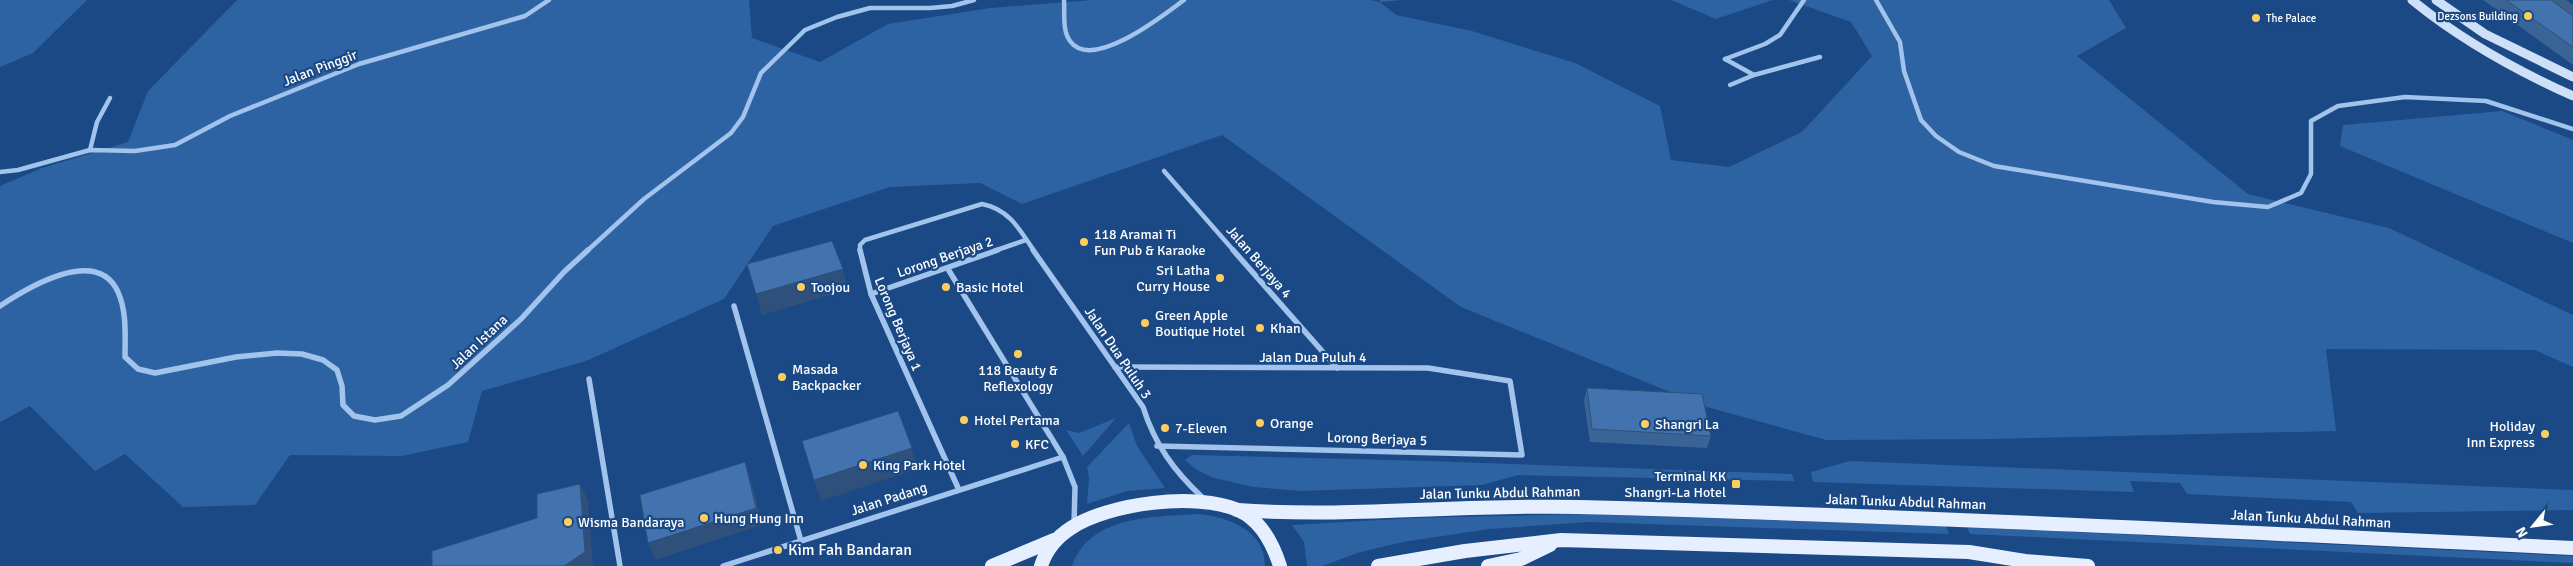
<svg xmlns="http://www.w3.org/2000/svg" width="2573" height="566" viewBox="0 0 2573 566" font-family="Signika,sans-serif">
<style>
.green{fill:#2d63a3}
.lines{fill:none;stroke-linecap:round;stroke-linejoin:round}
.canal{fill:#3c5f8b;fill-rule:evenodd}
.minor-far1{stroke:#a1c3ec;stroke-width:4.5}
.minor{stroke:#a1c3ec;stroke-width:5.5}
.secondary{stroke:#cde0f8;stroke-width:9}
.primary{stroke:#e5efff;stroke-width:14}
.wall{fill:#3a6396}
.shaded-wall{fill:#2f507a}
.building{fill:#4373ae;stroke:#2f507a}
.poi-dot{fill:#fece5c;stroke:#1a4985;stroke-width:2}
.labels{text-anchor:middle;dominant-baseline:central;stroke-width:4.5;stroke-linejoin:round;paint-order:stroke}
.far-poi-label{font-size:11px;fill:#fff;stroke:#1a4985;text-anchor:end}
.street-label{font-size:14px;fill:#fff;stroke:#1a4985}
.poi-label{font-size:14px;fill:#fff;stroke:#1a4985;text-anchor:start}
.near-poi-label{font-size:16px;fill:#fff;stroke:#1a4985;text-anchor:start}
</style>
<rect width="100%" height="100%" fill="#1a4985"/>
<g class="green">
<path d="M 0,0 L 87,0 L 33,53 L 0,67 Z"/>
<path d="M 237,0 L 749,0 L 752,38 L 820,62 L 888,24 L 990,8 L 1093,0 L 1370,0 L 1380,2 L 1396,15 L 1472,31 L 1575,63 L 1660,106 L 1671,160 L 1729,167 L 1802,132 L 1872,56 L 1851,22 L 1789,0 L 2109,0 L 2126,28 L 2077,56 L 2248,194 L 2389,228 L 2573,315 L 2573,367 L 2535,350 L 2326,349 L 2336,431 L 1994,439 L 1826,440 L 1707,407 L 1461,307 L 1222,135 L 1022,204 L 980,183 L 890,187 L 773,226 L 724,299 L 586,361 L 482,391 L 468,442 L 402,456 L 290,455 L 255,505 L 183,507 L 125,454 L 95,471 L 30,406 L 0,422 L 0,186 L 42,168 L 128,142 L 148,91 Z"/>
<path d="M 1671,0 L 1773,0 L 1716,19 Z"/>
<path d="M 2502,111 L 2573,140 L 2573,243 L 2340,146 L 2343,125 Z"/>
<path d="M 1116,418 L 1083,456 L 1066,430 L 1079,433 Z"/>
<path d="M 1129,423 L 1137,446 L 1165,488 L 1127,491 L 1087,504 L 1089,477 L 1087,467 Z"/>
<path d="M 1192,455 L 1428,461 L 1792,474 L 1794,481 L 1518,475 L 1482,485 L 1300,491 L 1254,487 L 1214,478 L 1197,470 L 1185,460 Z"/>
<path d="M 1850,461 L 2573,490 L 2573,510 L 2358,513 L 2351,502 L 2187,494 L 2180,483 L 2130,481 L 2134,492 L 1813,482 L 1811,472 Z"/>
<path d="M 1198,514 C 1228,517 1265,530 1265,566 L 1072,566 C 1090,515 1153,517 1198,514 Z"/>
<path d="M 1587,514 L 1946,526 L 1949,534 L 1588,522 L 1489,529 L 1403,542 L 1357,553 L 1323,566 L 1307,566 L 1304,542 L 1292,525 L 1415,518 Z"/>
<path d="M 1967,527 L 2573,556 L 2573,563 L 1970,534 Z"/>
</g>
<g class="lines">
<path class="canal" d="M 2546,0 L 2566,0 L 2573,5 L 2573,19 L 2567,18 Z"/>
<g class="minor-far1">
<path d="M 1064,0 C 1065,13 1062,30 1070,41 C 1092,72 1164,15 1184,0"/>
<path d="M 1876,0 L 1900,42 L 1904,71 L 1921,120 L 1936,136 L 1959,152 L 1994,166 L 2213,202 L 2268,207 L 2301,193 L 2311,174 L 2311,121 L 2338,106 L 2405,97 L 2486,101 L 2573,129"/>
<path d="M 1725,59 L 1765,44 L 1780,35 L 1804,0"/>
<path d="M 1725,59 L 1754,75 L 1820,57"/>
<path d="M 1730,85 L 1754,75"/>
<path d="M 90,150 L 97,122 L 110,98"/>
<path d="M 1164,171 L 1234,251"/>
<path d="M 0,172 L 18,170 L 90,150 L 135,151 L 175,145 L 230,116 L 359,64 L 525,16 L 549,0"/>
<path d="M 587,251 L 644,199 L 731,133 L 743,117 L 761,73 L 805,30 L 837,17 L 870,8 L 930,8 L 952,6 L 974,0"/>
<path d="M 860,251 L 860,245 L 865,240 L 982,204 C 1009,209 1020,230 1034,251"/>
<path d="M 994,251 L 1026,240"/>
</g>
<g class="minor">
<path d="M 860,250 L 871,294 L 959,490"/>
<path d="M 1033,250 L 1143,407 C 1155,445 1174,471 1203,498"/>
<path d="M 1233,250 L 1337,368"/>
<path d="M 948,269 L 1063,457 L 1075,487 L 1074,525"/>
<path d="M 871,294 L 998,250"/>
<path d="M 0,306 C 27,288 97,245 118,292 C 127,312 125,336 125,357 L 138,369 L 155,373 L 236,357 L 277,353 L 302,354 L 323,360 L 337,370 L 342,386 L 343,405 L 354,416 L 375,420 L 401,416 L 448,385 L 521,319 L 564,272 L 588,250"/>
<path d="M 734,306 L 801,541"/>
<path d="M 1115,367 L 1428,368 L 1510,381 L 1522,455 L 1157,446"/>
<path d="M 589,379 L 620,566"/>
<path d="M 723,566 L 1063,457"/>
</g>
<g class="secondary">
<path d="M 2412,0 C 2461,40 2515,70 2573,96"/>
<path d="M 2436,0 L 2485,34 L 2573,77"/>
</g>
<g class="primary">
<path d="M 1237,510 C 1351,518 1465,504 1579,507 C 1911,516 2242,532 2573,548"/>
<path d="M 992,566 L 1054,540"/>
<path d="M 1041,566 C 1046,550 1057,537 1071,528 C 1109,503 1196,492 1238,510 C 1261,520 1273,544 1280,566"/>
<path d="M 1378,566 L 1465,551 L 1561,540 L 1969,552 L 2025,561 L 2088,566"/>
<path d="M 1488,566 L 1521,559 L 1550,545"/>
</g>
</g>
<g class="wall">
<path d="M 1380,0 L 1402,0 L 1380,2 Z"/>
<path d="M 2483,0 L 2551,0 L 2573,16 L 2573,65 Z"/>
<path d="M 1587,388 L 1711,436 L 1707,448 L 1590,442 L 1584,401 Z"/>
</g>
<g class="shaded-wall">
<path d="M 843,269 L 848,290 L 762,315 L 756,294 Z"/>
<path d="M 912,448 L 917,469 L 821,501 L 814,480 Z"/>
<path d="M 745,462 L 751,479 L 762,525 L 655,560 L 648,543 Z"/>
<path d="M 580,484 L 588,500 L 593,566 L 564,566 Z"/>
</g>
<g class="building">
<path d="M 2506,0 L 2551,0 L 2573,16 L 2573,47 Z"/>
<path d="M 832,241 L 843,269 L 756,294 L 747,264 Z"/>
<path d="M 1587,388 L 1702,394 L 1711,436 L 1592,429 Z"/>
<path d="M 898,411 L 912,448 L 814,480 L 802,441 Z"/>
<path d="M 745,462 L 756,508 L 648,543 L 640,495 Z"/>
<path d="M 580,484 L 585,552 L 564,566 L 432,566 L 432,551 L 537,518 L 537,494 Z"/>
</g>
<g class="poi-dot">
<circle cx="2528" cy="16" r="5"/>
<circle cx="2256" cy="18" r="5"/>
<circle cx="1084" cy="242" r="5"/>
<circle cx="1220" cy="278" r="5"/>
<circle cx="801" cy="287" r="5"/>
<circle cx="946" cy="287" r="5"/>
<circle cx="1145" cy="323" r="5"/>
<circle cx="1260" cy="328" r="5"/>
<circle cx="1018" cy="354" r="5"/>
<circle cx="782" cy="377" r="5"/>
<circle cx="964" cy="420" r="5"/>
<circle cx="1260" cy="423" r="5"/>
<circle cx="1645" cy="424" r="5"/>
<circle cx="1165" cy="428" r="5"/>
<circle cx="2545" cy="434" r="5"/>
<circle cx="1015" cy="444" r="5"/>
<circle cx="863" cy="465" r="5"/>
<rect x="1731" y="479" width="10" height="10" rx="2.5"/>
<circle cx="704" cy="518" r="5"/>
<circle cx="568" cy="522" r="5"/>
<circle cx="778" cy="550" r="5"/>
</g>
<g class="labels">
<g class="far-poi-label">
<text x="2518" y="16">Dezsons Building</text>
<text x="2266" y="18" text-anchor="start">The Palace</text>
</g>
<g class="street-label">
<text transform="translate(320 68) rotate(-21)">Jalan Pinggir</text>
<text transform="translate(945 257) rotate(-19)">Lorong Berjaya 2</text>
<text transform="translate(1259 262) rotate(49)">Jalan Berjaya 4</text>
<text transform="translate(898 324) rotate(67)">Lorong Berjaya 1</text>
<text transform="translate(479 342) rotate(-43)">Jalan Istana</text>
<text transform="translate(1118 353) rotate(56)">Jalan Dua Puluh 3</text>
<text x="1313" y="357">Jalan Dua Puluh 4</text>
<text transform="translate(1377 439) rotate(2)">Lorong Berjaya 5</text>
<text transform="translate(1500 493) rotate(-1)">Jalan Tunku Abdul Rahman</text>
<text transform="translate(889 499) rotate(-18)">Jalan Padang</text>
<text transform="translate(1906 502) rotate(2)">Jalan Tunku Abdul Rahman</text>
<text transform="translate(2311 519) rotate(3)">Jalan Tunku Abdul Rahman</text>
</g>
<g class="poi-label">
<text x="1094" y="234">118 Aramai Ti<tspan x="1094" dy="16">Fun Pub &amp; Karaoke</tspan></text>
<text x="1210" y="270" text-anchor="end">Sri Latha<tspan x="1210" dy="16">Curry House</tspan></text>
<text x="811" y="287">Toojou</text>
<text x="956" y="287">Basic Hotel</text>
<text x="1155" y="315">Green Apple<tspan x="1155" dy="16">Boutique Hotel</tspan></text>
<text x="1270" y="328">Khan</text>
<text x="792" y="369">Masada<tspan x="792" dy="16">Backpacker</tspan></text>
<text x="1018" y="370" text-anchor="middle">118 Beauty &amp;<tspan x="1018" dy="16">Reflexology</tspan></text>
<text x="974" y="420">Hotel Pertama</text>
<text x="1270" y="423">Orange</text>
<text x="1655" y="424">Shangri La</text>
<text x="2535" y="426" text-anchor="end">Holiday<tspan x="2535" dy="16">Inn Express</tspan></text>
<text x="1175" y="428">7-Eleven</text>
<text x="1025" y="444">KFC</text>
<text x="873" y="465">King Park Hotel</text>
<text x="1726" y="476" text-anchor="end">Terminal KK<tspan x="1726" dy="16">Shangri-La Hotel</tspan></text>
<text x="714" y="518">Hung Hung Inn</text>
<text x="578" y="522">Wisma Bandaraya</text>
</g>
<g class="near-poi-label">
<text x="788" y="550">Kim Fah Bandaran</text>
</g>
</g>
<g transform="translate(2533 526) rotate(241)" stroke="#1a4985" stroke-width="4" paint-order="stroke">
<path d="M0-4L9 19L0 12L-9 19Z" fill="#ffffff"/>
<text y="-8" font-size="14" font-weight="bold" text-anchor="middle" fill="#ffffff">N</text>
</g>
</svg>
